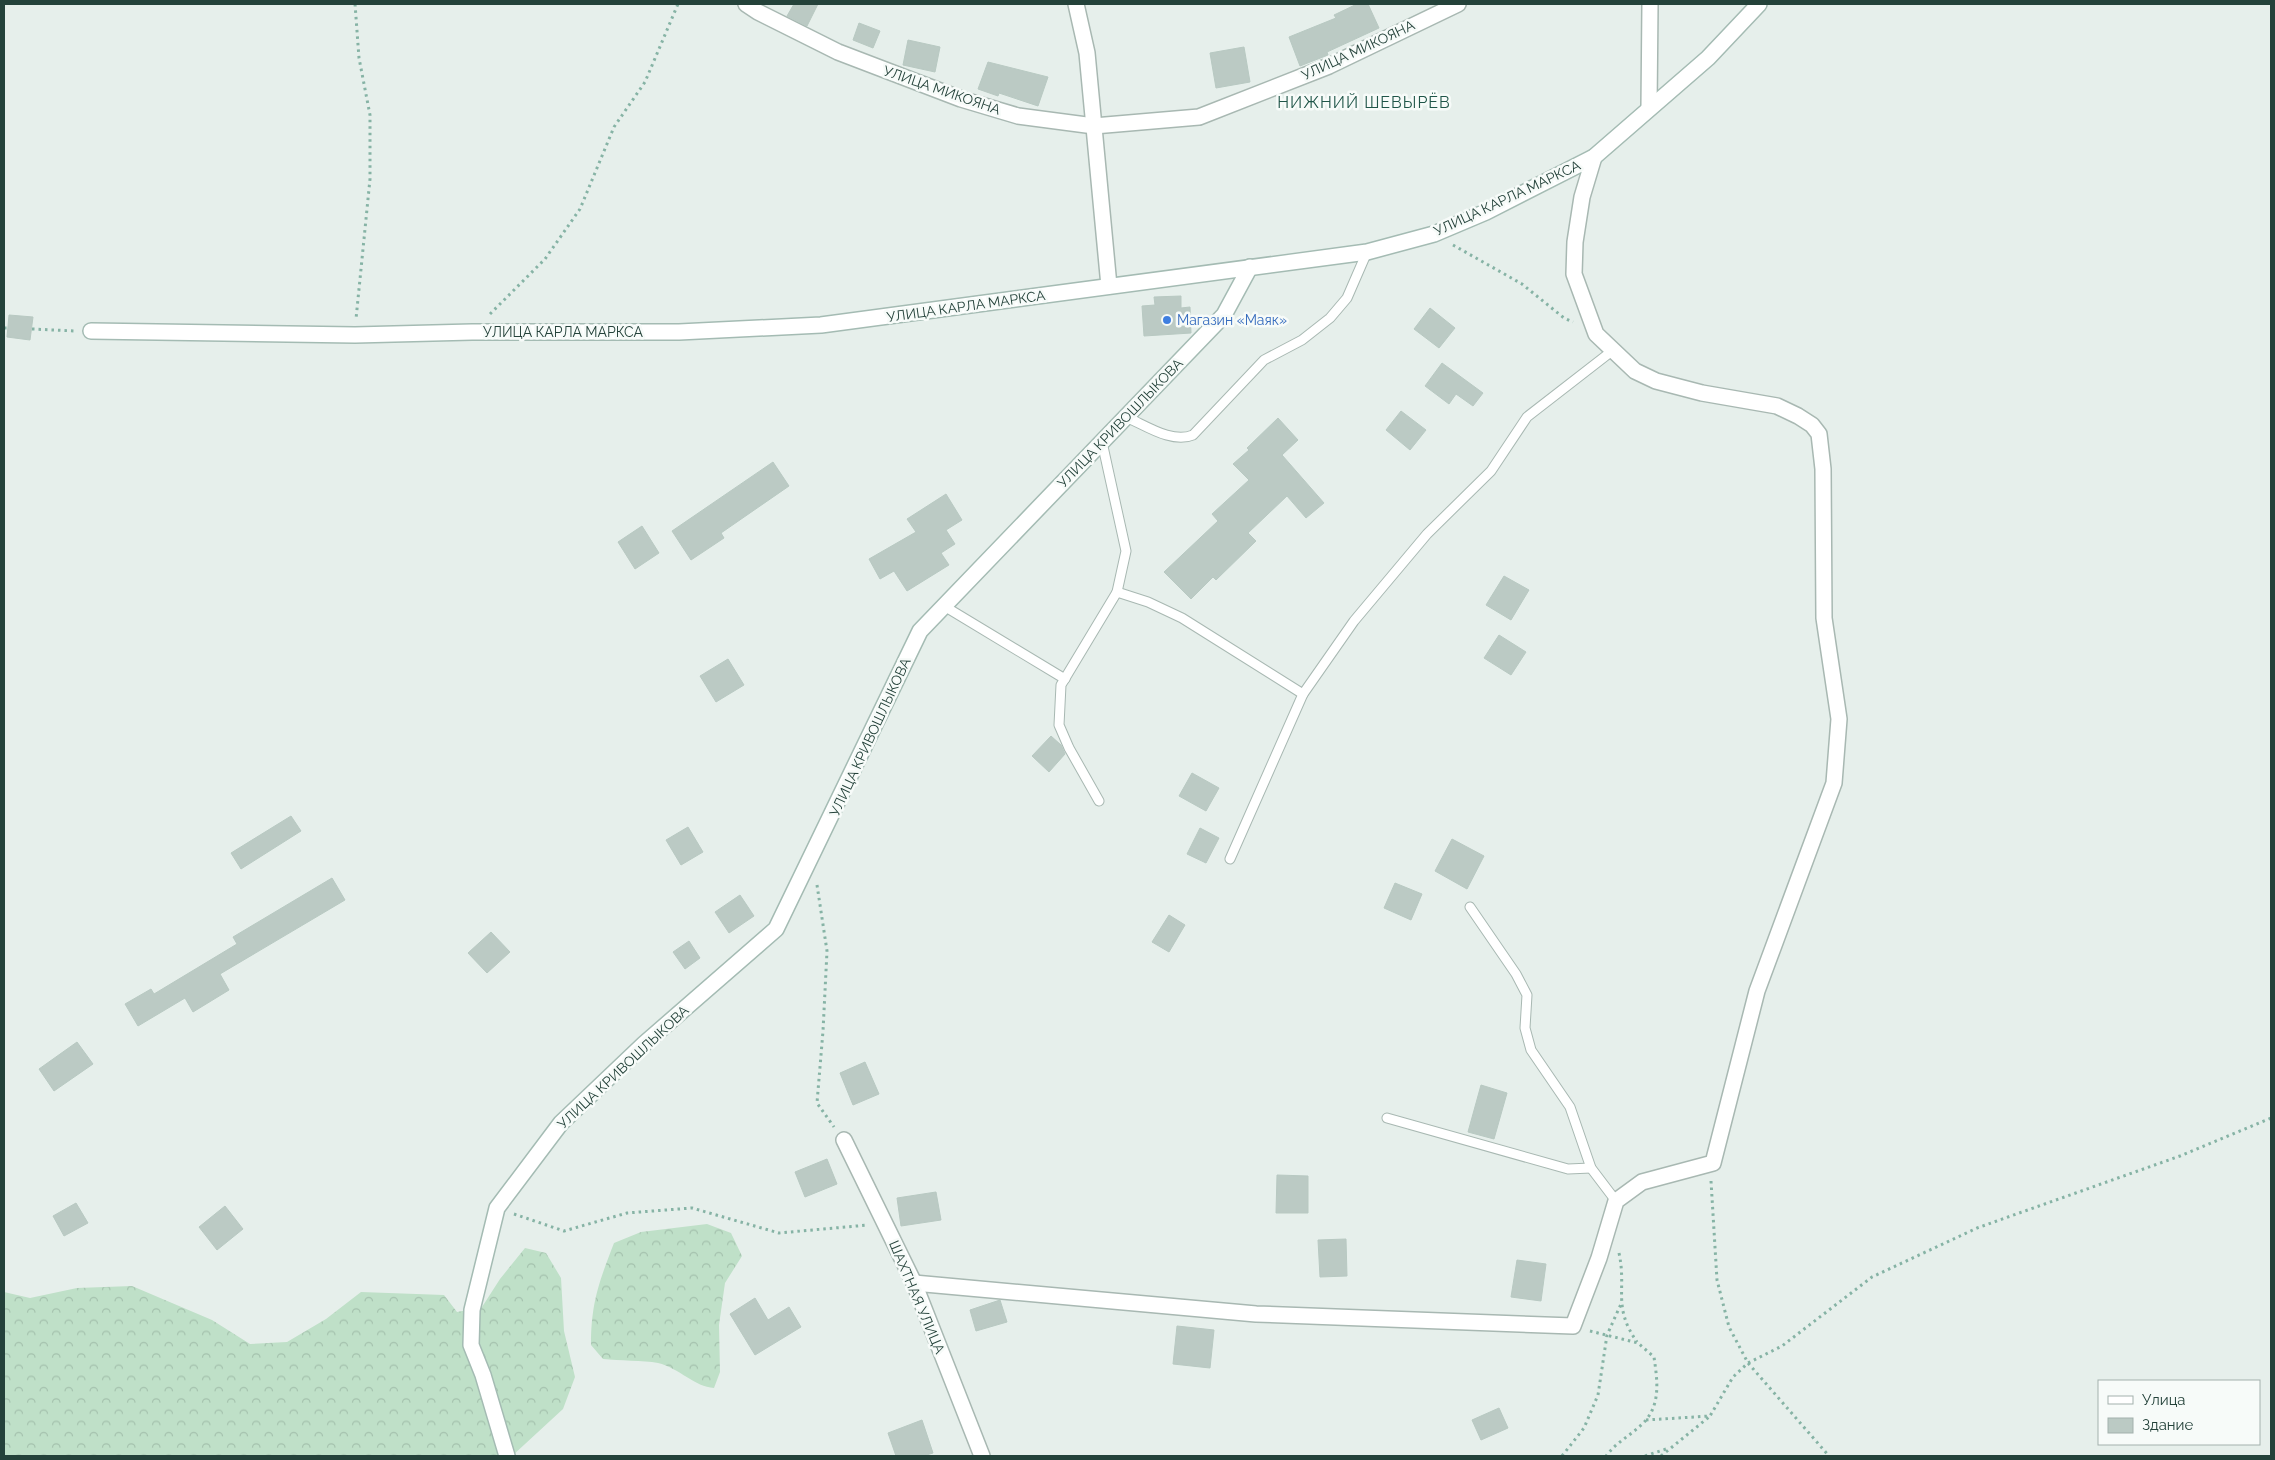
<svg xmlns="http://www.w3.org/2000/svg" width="2275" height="1460" viewBox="0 0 2275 1460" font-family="Raleway,sans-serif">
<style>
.forest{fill:url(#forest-crowns)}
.building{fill:#bbcac4;stroke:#b8c9c2}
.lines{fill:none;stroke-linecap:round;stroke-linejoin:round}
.lane-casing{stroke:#a8b8b2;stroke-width:11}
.street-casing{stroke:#a8b8b2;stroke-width:18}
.secondary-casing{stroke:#a4bbb3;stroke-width:18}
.path{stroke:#86b3a5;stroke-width:3;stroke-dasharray:2.5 4;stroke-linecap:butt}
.lane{stroke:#fff;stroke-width:9}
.street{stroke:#fff;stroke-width:15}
.secondary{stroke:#fff;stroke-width:15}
.shop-dot{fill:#3f7fe0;stroke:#f7fbf9;stroke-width:2}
.labels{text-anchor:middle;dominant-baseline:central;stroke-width:5;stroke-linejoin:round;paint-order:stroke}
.street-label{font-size:14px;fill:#24423a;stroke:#f7fbf9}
.shop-label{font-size:14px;fill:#366cbe;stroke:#f7fbf9;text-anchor:start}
.quarter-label{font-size:16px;letter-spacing:1px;fill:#1f5548;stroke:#f7fbf9}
</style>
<defs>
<pattern id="forest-crowns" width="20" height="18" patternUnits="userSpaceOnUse" patternTransform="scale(1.25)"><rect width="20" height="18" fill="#bfe0c8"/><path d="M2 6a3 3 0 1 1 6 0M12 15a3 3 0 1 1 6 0" fill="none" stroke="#a4c1ad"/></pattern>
</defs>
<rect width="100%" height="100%" fill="#e6efeb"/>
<g class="forest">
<path d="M 707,1224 L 731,1233 L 742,1256 L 725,1283 L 719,1325 L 720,1372 L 714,1388 C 695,1387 679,1368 658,1363 C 643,1360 619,1361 603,1359 L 591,1345 C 591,1303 599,1282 614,1243 L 641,1232 Z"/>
<path d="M 525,1248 L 546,1253 L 561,1278 L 564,1331 L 575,1377 L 563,1409 L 512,1456 L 4,1456 L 4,1292 L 30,1298 L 77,1288 L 132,1286 L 212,1320 L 250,1344 L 287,1342 L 326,1319 L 361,1292 L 444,1295 L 457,1312 L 482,1307 L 500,1279 Z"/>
</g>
<g class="building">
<path d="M 794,4 L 818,4 L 807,26 L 787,16 Z"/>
<path d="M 1357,4 L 1368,4 L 1379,28 L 1327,52 L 1328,55 L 1300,66 L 1289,37 L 1336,18 L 1334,15 Z"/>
<path d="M 859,23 L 880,31 L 873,48 L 853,40 Z"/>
<path d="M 908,40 L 940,47 L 935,72 L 903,65 Z"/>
<path d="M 1244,47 L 1250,82 L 1216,88 L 1210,53 Z"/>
<path d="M 988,62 L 1048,77 L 1038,106 L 999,93 L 998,96 L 978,89 Z"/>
<path d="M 1181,296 L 1181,308 L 1190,307 L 1191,333 L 1144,336 L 1142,306 L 1155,305 L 1154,297 Z"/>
<path d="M 1430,308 L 1455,328 L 1439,348 L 1414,329 Z"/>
<path d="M 9,315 L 33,317 L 30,340 L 7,337 Z"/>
<path d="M 1442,363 L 1483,393 L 1473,406 L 1456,394 L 1449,404 L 1425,386 Z"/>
<path d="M 1401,411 L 1426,430 L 1410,450 L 1386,430 Z"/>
<path d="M 1278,418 L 1298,440 L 1282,455 L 1324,503 L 1306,518 L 1287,496 L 1248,533 L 1256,541 L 1216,580 L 1213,577 L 1191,599 L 1164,572 L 1218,521 L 1212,514 L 1249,480 L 1233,464 L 1249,450 L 1247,448 Z"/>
<path d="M 773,462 L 789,486 L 721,533 L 724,538 L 691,560 L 672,531 Z"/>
<path d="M 946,494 L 962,520 L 946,530 L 955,544 L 941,553 L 949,565 L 907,591 L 894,571 L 880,579 L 869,559 L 916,532 L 907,519 Z"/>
<path d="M 642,526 L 659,553 L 635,569 L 618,542 Z"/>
<path d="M 1504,576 L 1529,590 L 1511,620 L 1486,605 Z"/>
<path d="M 1499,635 L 1526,652 L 1511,675 L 1484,658 Z"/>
<path d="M 728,659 L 744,685 L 716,702 L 700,676 Z"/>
<path d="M 1051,736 L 1061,745 L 1065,754 L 1049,772 L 1032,756 Z"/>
<path d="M 1192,773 L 1219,788 L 1206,811 L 1179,796 Z"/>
<path d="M 291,816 L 301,831 L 241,869 L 231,853 Z"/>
<path d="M 688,827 L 703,852 L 681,865 L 666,840 Z"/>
<path d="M 1200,828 L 1219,838 L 1206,863 L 1187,854 Z"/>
<path d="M 1452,839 L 1484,856 L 1467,889 L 1435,871 Z"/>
<path d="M 332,878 L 345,900 L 220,974 L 229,990 L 193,1012 L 185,998 L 138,1026 L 125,1004 L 151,989 L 154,994 L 237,944 L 233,937 Z"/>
<path d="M 1395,883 L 1422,894 L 1411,920 L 1384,908 Z"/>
<path d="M 740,895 L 754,916 L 729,933 L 715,912 Z"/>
<path d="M 1169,915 L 1185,925 L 1169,952 L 1152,942 Z"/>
<path d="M 491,932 L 510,952 L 487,973 L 468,953 Z"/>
<path d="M 689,941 L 700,958 L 685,969 L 673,952 Z"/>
<path d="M 77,1042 L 93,1064 L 54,1091 L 39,1069 Z"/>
<path d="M 865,1062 L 879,1094 L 853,1105 L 840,1073 Z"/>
<path d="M 1481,1085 L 1507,1093 L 1494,1139 L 1468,1132 Z"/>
<path d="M 827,1159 L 837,1184 L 805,1197 L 795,1172 Z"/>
<path d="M 1277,1175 L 1308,1176 L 1308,1213 L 1276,1213 Z"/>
<path d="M 936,1192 L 941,1220 L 901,1226 L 897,1198 Z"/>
<path d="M 76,1203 L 88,1223 L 64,1236 L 53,1216 Z"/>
<path d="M 225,1206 L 243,1229 L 217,1250 L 199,1227 Z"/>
<path d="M 1346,1239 L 1347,1276 L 1320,1277 L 1318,1240 Z"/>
<path d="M 1517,1260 L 1546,1264 L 1541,1301 L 1511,1297 Z"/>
<path d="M 755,1298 L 768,1320 L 789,1307 L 801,1327 L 755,1355 L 730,1314 Z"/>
<path d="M 1000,1300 L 1007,1322 L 976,1331 L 970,1310 Z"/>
<path d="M 1177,1326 L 1214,1330 L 1210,1368 L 1173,1364 Z"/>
<path d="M 1499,1408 L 1508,1428 L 1481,1440 L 1472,1420 Z"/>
<path d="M 922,1420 L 933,1453 L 923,1456 L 896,1456 L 888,1433 Z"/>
</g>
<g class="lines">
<defs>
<g id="lane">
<path d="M 1126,417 C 1145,425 1172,444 1193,435 L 1264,360 L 1302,340 L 1330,318 L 1347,298 L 1367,252"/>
<path d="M 1117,592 L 1148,602 L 1182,618 L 1303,694"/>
<path d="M 944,606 L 1065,679"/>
<path d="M 1099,801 L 1069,748 L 1059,725 L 1061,685 L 1117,592 L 1126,551 L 1102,442"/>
<path d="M 1230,859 L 1303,694 L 1354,621 L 1427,534 L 1491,471 L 1527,417 L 1612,351"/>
<path d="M 1470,907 L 1516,974 L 1527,995 L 1525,1028 L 1531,1050 L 1570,1107 L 1591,1168 L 1616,1201"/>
<path d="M 1387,1118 L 1568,1169 L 1591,1168"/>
</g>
<g id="street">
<path d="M 746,4 L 758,12 L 838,52 L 961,99 L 1018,116 L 1094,126 L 1199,117 L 1329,66 L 1458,4"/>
<path d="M 1076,4 L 1087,53 L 1109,286"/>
<path d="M 1649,108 L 1650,4"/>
<path d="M 844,1140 L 914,1283 L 982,1456"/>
<path d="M 914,1283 L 1256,1314 L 1573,1326 L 1599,1258 L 1616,1201 L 1642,1182 L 1713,1163 L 1757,991 L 1834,783 L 1839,719 L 1824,618 L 1823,469 L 1819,434 L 1812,425 L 1798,416 L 1777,406 L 1702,393 L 1656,381 L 1635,371 L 1596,334 L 1574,274 L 1575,242 L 1582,197 L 1594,157"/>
</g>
<g id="secondary">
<path d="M 91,331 L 355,335 L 472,332 L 679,332 L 821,325 L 1367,252 L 1434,234 L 1486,212 L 1594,157 L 1708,58 L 1759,4"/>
<path d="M 507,1456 L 483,1375 L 471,1345 L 472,1310 L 497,1208 L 561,1123 L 644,1044 L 776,929 L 920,631 L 1224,315 L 1250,267"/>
</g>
</defs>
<use href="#lane" class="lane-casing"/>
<use href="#street" class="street-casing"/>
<use href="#secondary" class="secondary-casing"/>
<g class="path">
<path d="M 355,4 L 359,58 L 370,115 L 370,179 L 356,319"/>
<path d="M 1453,245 L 1522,284 L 1564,318 L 1573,322"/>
<path d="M 490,314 L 545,259 L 580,209 L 614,127 L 645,82 L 678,4"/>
<path d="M 4,328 L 8,328"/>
<path d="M 32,329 L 75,331"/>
<path d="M 817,885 L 827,951 L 823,1031 L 817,1103 L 834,1127"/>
<path d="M 1711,1181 L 1717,1280 L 1729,1327 L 1748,1363 L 1829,1456"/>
<path d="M 514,1214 L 564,1231 L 627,1213 L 692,1208 L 779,1233 L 868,1225"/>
<path d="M 1619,1253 C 1627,1290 1612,1306 1637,1342"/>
<path d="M 1590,1331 L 1638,1343 L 1654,1357 C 1657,1378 1661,1402 1646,1420 C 1634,1434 1617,1441 1606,1456"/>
<path d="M 1646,1420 L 1710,1416 L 1733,1377 L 1748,1363 L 1782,1346 L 1872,1277 L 1977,1228 L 2180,1156 L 2271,1118"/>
<path d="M 1562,1456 L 1584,1428 L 1598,1395 L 1607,1335 L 1621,1304"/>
<path d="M 1645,1456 L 1669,1448"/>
<path d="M 1661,1456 L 1709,1417"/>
</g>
<use href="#lane" class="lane"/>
<use href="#street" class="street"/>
<use href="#secondary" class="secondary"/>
</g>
<circle class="shop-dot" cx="1167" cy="320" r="5"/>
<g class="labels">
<g class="street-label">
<text transform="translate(1358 50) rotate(-25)">УЛИЦА МИКОЯНА</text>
<text transform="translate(942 90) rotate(19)">УЛИЦА МИКОЯНА</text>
<text transform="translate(1507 198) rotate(-25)">УЛИЦА КАРЛА МАРКСА</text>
<text transform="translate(966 306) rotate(-8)">УЛИЦА КАРЛА МАРКСА</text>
<text x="563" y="332">УЛИЦА КАРЛА МАРКСА</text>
<text transform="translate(1120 423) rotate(-46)">УЛИЦА КРИВОШЛЫКОВА</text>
<text transform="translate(870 737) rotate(-65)">УЛИЦА КРИВОШЛЫКОВА</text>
<text transform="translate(623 1067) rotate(-43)">УЛИЦА КРИВОШЛЫКОВА</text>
<text transform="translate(917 1297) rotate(67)">ШАХТНАЯ УЛИЦА</text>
</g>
<g class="shop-label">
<text x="1177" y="320">Магазин «Маяк»</text>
</g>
<g class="quarter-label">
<text x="1364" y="102">НИЖНИЙ ШЕВЫРЁВ</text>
</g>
</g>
<rect width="2275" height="1460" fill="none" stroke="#24423a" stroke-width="10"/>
<rect x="2098" y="1380" width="162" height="65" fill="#f7fbf9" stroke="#a3b1ad"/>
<rect x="2108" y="1396" width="25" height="8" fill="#ffffff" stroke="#a3b1ad"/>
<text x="2142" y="1405" font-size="15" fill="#24423a">Улица</text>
<rect x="2108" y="1418" width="25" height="15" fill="#bbcac4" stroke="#a3b1ad"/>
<text x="2142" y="1430" font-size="15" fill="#24423a">Здание</text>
</svg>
